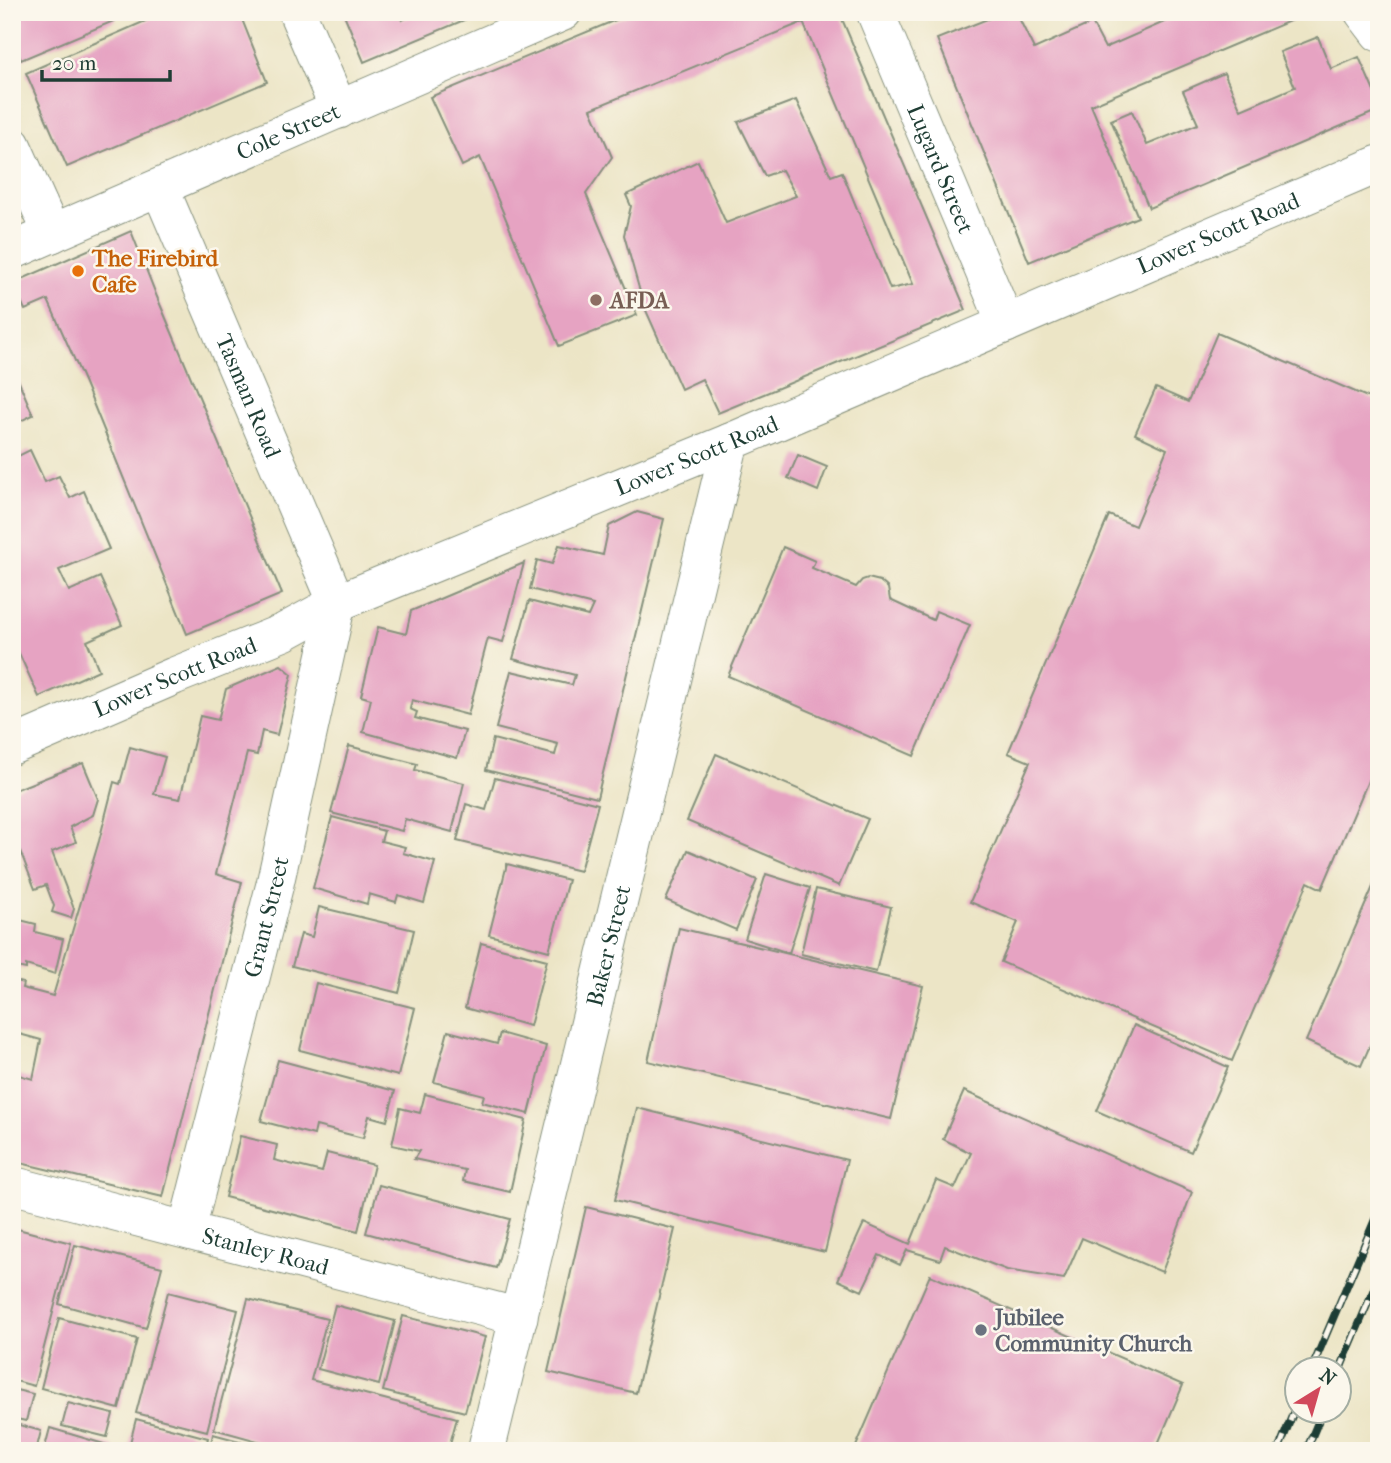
<svg xmlns="http://www.w3.org/2000/svg" width="1391" height="1463" viewBox="0 0 1391 1463" font-family="'IM FELL French Canon',serif">
<style>
.building{fill:#e6a3c2}
.lines{fill:none;stroke-linecap:round;stroke-linejoin:round}
.minor-casing{stroke:#86917d;stroke-width:39}
.minor{stroke:#fff;stroke-width:37}
.rail-casing{stroke:#1f3d34;stroke-width:8}
.rail{stroke:#fbf7ec;stroke-width:5;stroke-dasharray:16;stroke-linecap:butt}
.food-dot{fill:#e8710a;stroke:#fbf7ec;stroke-width:2.5}
.education-dot{fill:#8d6e63;stroke:#fbf7ec;stroke-width:2.5}
.worship-dot{fill:#6b7280;stroke:#fbf7ec;stroke-width:2.5}
.labels{text-anchor:middle;dominant-baseline:central;stroke-width:5;stroke-linejoin:round;paint-order:stroke}
.street-label{font-size:23px;fill:#1f3d34;stroke:#fbf7ec}
.food-label{font-size:23px;font-weight:bold;fill:#c56008;stroke:#fbf7ec;text-anchor:start}
.education-label{font-size:23px;font-weight:bold;fill:#785e54;stroke:#fbf7ec;text-anchor:start}
.worship-label{font-size:23px;font-weight:bold;fill:#5b616d;stroke:#fbf7ec;text-anchor:start}
</style>
<rect width="100%" height="100%" fill="#fbf7ec"/>
<filter id="ink" filterUnits="userSpaceOnUse"><feTurbulence type="fractalNoise" baseFrequency=".0143" numOctaves="2"/><feDisplacementMap in="SourceGraphic" scale="14" xChannelSelector="R" yChannelSelector="G"/><feConvolveMatrix kernelMatrix="1 2 1 2 8 2 1 2 1" color-interpolation-filters="sRGB"/></filter>
<filter id="wash" filterUnits="userSpaceOnUse"><feTurbulence type="fractalNoise" baseFrequency=".00686" numOctaves="4" result="noise"/><feDisplacementMap in="SourceGraphic" scale="28" xChannelSelector="R" yChannelSelector="G"/><feGaussianBlur stdDeviation="1.57" result="paint"/><feColorMatrix in="noise" values="0 0 0 0 0 0 0 0 0 0 0 0 0 0 0 0 0 1.4 0 .05"/><feComposite in="paint" operator="in"/></filter>
<g filter="url(#wash)">
<rect width="100%" height="100%" fill="#ece5c6"/>
<g id="blocks">
<g class="building">
<path d="M 12,12 L 113,12 L 116,20 L 21,60 L 12,39 Z"/>
<path d="M 166,12 L 239,12 L 267,82 L 67,167 L 26,73 Z"/>
<path d="M 343,12 L 400,12 L 402,20 L 420,12 L 467,12 L 469,18 L 364,62 Z"/>
<path d="M 635,12 L 839,12 L 966,310 L 718,413 L 702,379 L 681,389 L 644,306 L 624,235 L 631,206 L 626,195 L 698,161 L 726,223 L 796,196 L 782,170 L 765,176 L 738,122 L 796,100 L 831,176 L 842,172 L 890,289 L 913,284 L 803,22 L 591,109 L 612,157 L 586,194 L 637,315 L 559,346 L 480,157 L 462,166 L 430,97 Z"/>
<path d="M 1005,12 L 1016,12 L 1034,49 L 1092,23 L 1105,48 L 1187,12 L 1311,12 L 1091,105 L 1138,217 L 1029,262 L 937,39 Z"/>
<path d="M 1318,37 L 1331,69 L 1359,57 L 1379,103 L 1379,110 L 1149,208 L 1111,120 L 1132,111 L 1147,145 L 1198,124 L 1183,91 L 1224,73 L 1241,110 L 1295,87 L 1280,52 Z"/>
<path d="M 131,231 L 157,297 L 282,594 L 187,634 L 84,381 L 48,300 L 25,310 L 13,283 Z"/>
<path d="M 1217,333 L 1379,402 L 1379,755 L 1322,889 L 1308,882 L 1232,1061 L 1001,962 L 1018,922 L 970,902 L 1030,762 L 1008,753 L 1109,515 L 1135,526 L 1167,449 L 1135,434 L 1156,388 L 1188,402 Z"/>
<path d="M 12,370 L 14,370 L 33,415 L 12,425 Z"/>
<path d="M 30,450 L 45,482 L 59,476 L 70,498 L 84,491 L 109,549 L 59,570 L 69,591 L 100,577 L 122,625 L 87,641 L 99,670 L 39,697 L 12,638 L 12,459 Z"/>
<path d="M 798,455 L 827,467 L 818,491 L 788,478 Z"/>
<path d="M 637,512 L 664,519 L 597,798 L 486,770 L 493,739 L 555,755 L 558,744 L 496,728 L 511,671 L 572,685 L 575,675 L 513,659 L 529,601 L 588,616 L 593,605 L 530,589 L 537,560 L 552,564 L 559,545 L 603,555 L 609,526 Z"/>
<path d="M 783,547 L 815,561 L 812,568 L 856,587 L 862,580 L 868,578 L 880,581 L 888,588 L 890,600 L 933,620 L 936,611 L 970,625 L 914,756 L 728,676 Z"/>
<path d="M 524,563 L 503,642 L 488,638 L 468,715 L 412,700 L 410,709 L 417,712 L 415,718 L 465,731 L 457,758 L 363,732 L 371,699 L 361,696 L 378,627 L 406,634 L 411,611 Z"/>
<path d="M 281,665 L 292,674 L 277,735 L 262,731 L 257,755 L 247,753 L 216,874 L 242,882 L 163,1197 L 12,1161 L 12,1073 L 33,1079 L 41,1040 L 12,1032 L 12,980 L 23,983 L 22,988 L 53,996 L 99,841 L 114,782 L 120,784 L 130,747 L 165,757 L 154,794 L 180,799 L 200,716 L 218,720 L 226,689 Z"/>
<path d="M 349,746 L 417,764 L 415,770 L 464,783 L 452,832 L 405,819 L 402,831 L 331,813 Z"/>
<path d="M 716,754 L 868,819 L 839,886 L 687,821 Z"/>
<path d="M 83,763 L 98,799 L 93,815 L 70,827 L 76,842 L 52,852 L 74,909 L 71,918 L 52,912 L 54,906 L 46,885 L 35,889 L 19,848 L 14,850 L 19,865 L 12,867 L 12,791 Z"/>
<path d="M 495,778 L 598,804 L 580,871 L 457,841 L 466,804 L 486,810 Z"/>
<path d="M 332,817 L 384,831 L 381,841 L 405,847 L 403,853 L 435,862 L 424,903 L 398,895 L 396,902 L 369,894 L 367,904 L 313,888 Z"/>
<path d="M 688,850 L 757,880 L 736,930 L 666,900 Z"/>
<path d="M 507,864 L 568,880 L 549,951 L 489,935 Z"/>
<path d="M 1379,873 L 1379,1025 L 1361,1066 L 1306,1041 Z"/>
<path d="M 766,874 L 810,888 L 789,953 L 745,939 Z"/>
<path d="M 816,889 L 891,907 L 876,972 L 801,954 Z"/>
<path d="M 319,907 L 414,930 L 399,993 L 292,966 L 301,934 L 312,937 Z"/>
<path d="M 12,918 L 36,924 L 35,932 L 63,939 L 55,974 L 26,965 L 26,969 L 12,966 Z"/>
<path d="M 679,928 L 923,986 L 891,1119 L 648,1061 Z"/>
<path d="M 481,943 L 547,960 L 530,1026 L 465,1008 Z"/>
<path d="M 316,983 L 415,1008 L 398,1076 L 300,1050 Z"/>
<path d="M 1134,1025 L 1228,1067 L 1191,1152 L 1097,1111 Z"/>
<path d="M 448,1031 L 497,1044 L 500,1033 L 546,1046 L 529,1114 L 482,1102 L 484,1095 L 434,1082 Z"/>
<path d="M 278,1060 L 395,1091 L 387,1121 L 369,1116 L 363,1138 L 316,1126 L 314,1135 L 261,1121 Z"/>
<path d="M 964,1091 L 1192,1192 L 1162,1272 L 1082,1238 L 1064,1279 L 1007,1270 L 945,1246 L 940,1260 L 907,1250 L 900,1265 L 879,1255 L 862,1291 L 838,1280 L 864,1223 L 910,1244 L 936,1180 L 955,1188 L 971,1153 L 943,1139 Z"/>
<path d="M 425,1094 L 526,1120 L 510,1192 L 463,1181 L 465,1170 L 414,1159 L 419,1151 L 392,1145 L 400,1108 L 420,1113 Z"/>
<path d="M 637,1108 L 847,1160 L 825,1252 L 615,1200 Z"/>
<path d="M 240,1136 L 277,1145 L 274,1160 L 322,1172 L 327,1153 L 374,1165 L 358,1231 L 225,1197 Z"/>
<path d="M 379,1185 L 510,1219 L 496,1268 L 366,1233 Z"/>
<path d="M 586,1207 L 675,1229 L 636,1393 L 548,1372 Z"/>
<path d="M 14,1228 L 71,1243 L 34,1386 L 12,1380 Z"/>
<path d="M 75,1245 L 162,1267 L 146,1328 L 59,1304 Z"/>
<path d="M 930,1275 L 1183,1385 L 1155,1451 L 854,1451 Z"/>
<path d="M 168,1292 L 238,1310 L 207,1431 L 136,1413 Z"/>
<path d="M 248,1299 L 327,1319 L 311,1380 L 457,1418 L 448,1451 L 294,1451 L 214,1429 Z"/>
<path d="M 335,1305 L 395,1321 L 379,1385 L 318,1369 Z"/>
<path d="M 403,1316 L 485,1337 L 465,1412 L 383,1391 Z"/>
<path d="M 59,1318 L 137,1339 L 119,1409 L 41,1388 Z"/>
<path d="M 12,1389 L 33,1394 L 26,1421 L 12,1418 Z"/>
<path d="M 68,1403 L 113,1414 L 107,1437 L 62,1426 Z"/>
<path d="M 136,1419 L 208,1438 L 205,1451 L 128,1451 Z"/>
<path d="M 12,1423 L 41,1431 L 36,1451 L 12,1451 Z"/>
<path d="M 50,1428 L 114,1447 L 113,1451 L 44,1451 Z"/>
<path d="M 213,1434 L 273,1450 L 273,1451 L 209,1451 Z"/>
</g>
</g>
</g>
<g filter="url(#ink)">
<use href="#blocks" fill-opacity="0" stroke="#86917d" stroke-width="2"/>
<g class="lines">
<defs>
<g id="minor">
<path d="M 297,12 L 339,110"/>
<path id="s1" d="M 875,12 L 1006,324"/>
<path d="M 1363,12 L 1379,33"/>
<path d="M 12,145 L 52,234"/>
<path id="s2" d="M 160,188 L 337,603"/>
<path id="s3" d="M 12,251 L 563,12"/>
<path id="s4" d="M 12,746 L 174,676 L 284,632 L 337,603 L 730,442 L 1379,164"/>
<path id="s5" d="M 12,1185 L 519,1317"/>
<path id="s6" d="M 187,1229 L 275,884 L 337,603"/>
<path id="s7" d="M 486,1451 L 730,442"/>
</g>
</defs>
<use href="#minor" class="minor-casing"/>
<use href="#minor" class="minor"/>
<defs>
<g id="rail">
<path d="M 1312,1368 L 1379,1210"/>
<path d="M 1338,1374 L 1379,1277"/>
<path d="M 1278,1451 L 1296,1406"/>
<path d="M 1306,1451 L 1323,1410"/>
</g>
</defs>
<use href="#rail" class="rail-casing"/>
<use href="#rail" class="rail"/>
</g>
</g>
<circle class="food-dot" cx="78" cy="271" r="7"/>
<circle class="education-dot" cx="596" cy="300" r="7"/>
<circle class="worship-dot" cx="981" cy="1330" r="7"/>
<g class="labels">
<g class="street-label">
<text stroke="none"><textPath href="#s3" startOffset="301">Cole Street</textPath></text>
<text stroke="none"><textPath href="#s1" startOffset="170">Lugard Street</textPath></text>
<text stroke="none"><textPath href="#s4" startOffset="1311">Lower Scott Road</textPath></text>
<text stroke="none"><textPath href="#s2" startOffset="226">Tasman Road</textPath></text>
<text stroke="none"><textPath href="#s4" startOffset="744">Lower Scott Road</textPath></text>
<text stroke="none"><textPath href="#s4" startOffset="177">Lower Scott Road</textPath></text>
<text stroke="none"><textPath href="#s6" startOffset="322">Grant Street</textPath></text>
<text stroke="none"><textPath href="#s7" startOffset="520">Baker Street</textPath></text>
<text stroke="none"><textPath href="#s5" startOffset="262">Stanley Road</textPath></text>
</g>
<g class="food-label">
<text x="92" y="258">The Firebird<tspan x="92" dy="26">Cafe</tspan></text>
</g>
<g class="education-label">
<text x="610" y="300">AFDA</text>
</g>
<g class="worship-label">
<text x="995" y="1317">Jubilee<tspan x="995" dy="26">Community Church</tspan></text>
</g>
</g>
<rect width="1391" height="1463" fill="none" stroke="#fbf7ec" stroke-width="42"/>
<g transform="translate(1318 1390) rotate(37)"><circle r="33" fill="#fbf7ec" stroke="#a3ada2" stroke-width="2"/>
<path d="M0-5L12 26L0 18L-12 26Z" fill="#d1495b"/>
<text y="-10" font-size="19" font-weight="bold" text-anchor="middle" fill="#1f3d34">N</text>
</g>
<path d="M42 70v10h128v-10" fill="none" stroke="#1f3d34" stroke-width="3.5"/>
<text x="52" y="70" font-size="21" fill="#1f3d34" stroke="#fbf7ec" stroke-width="5" paint-order="stroke">20 m</text>
</svg>
